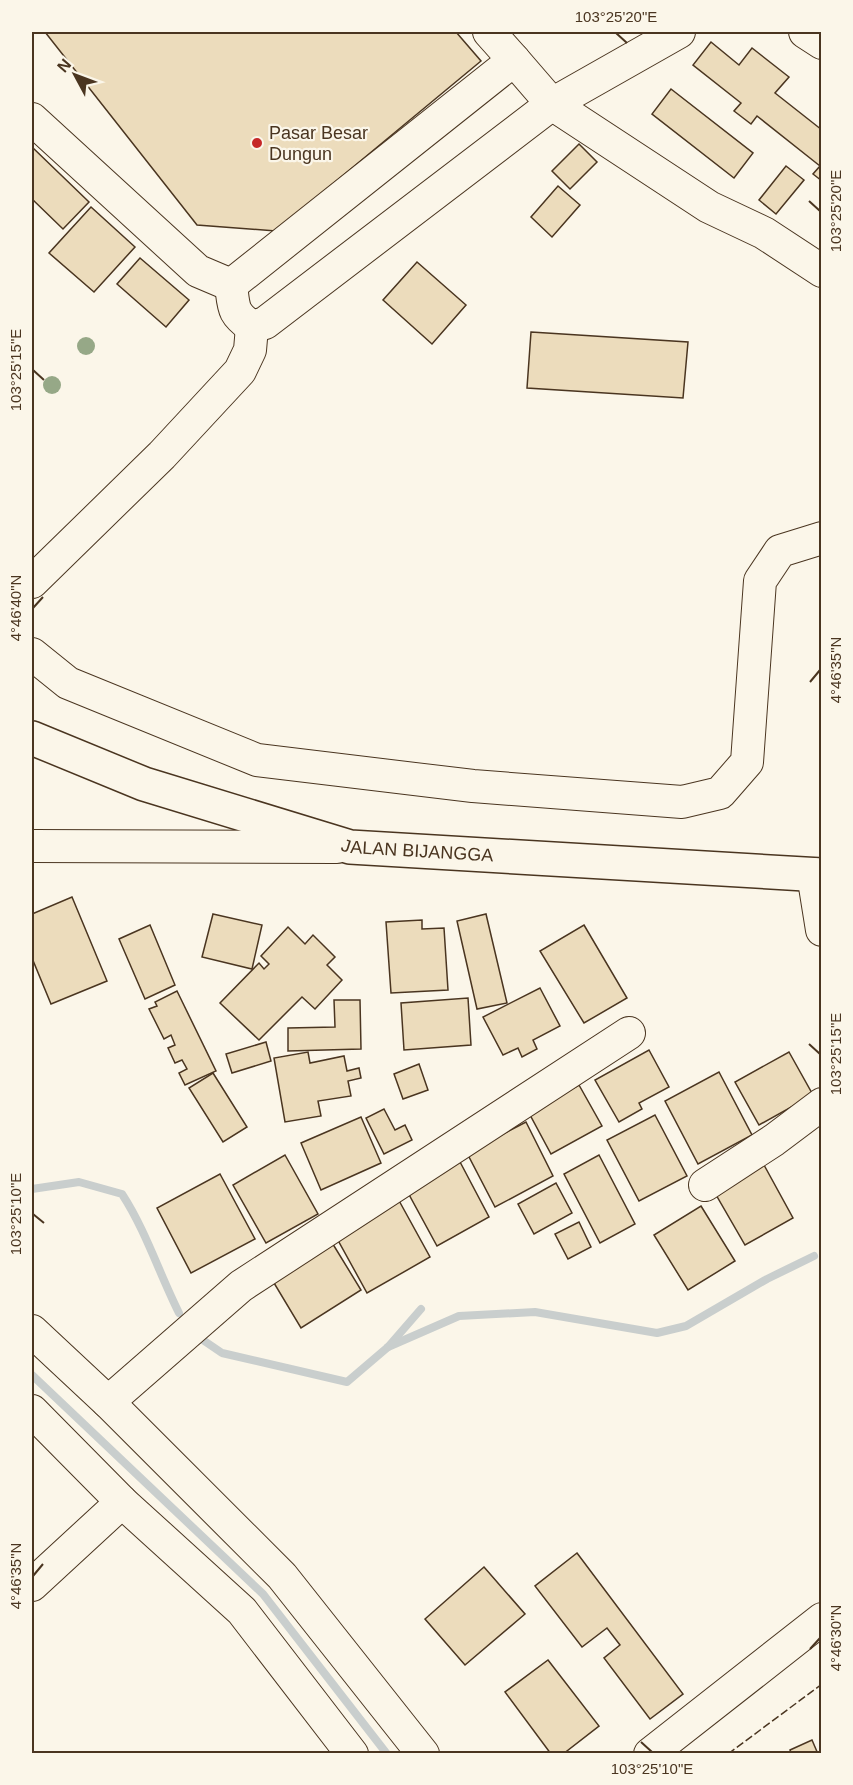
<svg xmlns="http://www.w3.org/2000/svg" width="853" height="1785" viewBox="0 0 853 1785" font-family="Helvetica,sans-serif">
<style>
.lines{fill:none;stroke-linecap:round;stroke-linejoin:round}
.stream{stroke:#c9cecd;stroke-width:8}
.building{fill:#ecdcbc;stroke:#4a3520;stroke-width:1.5}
.minor-casing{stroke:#4a3520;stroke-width:34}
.major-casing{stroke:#4a3520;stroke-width:36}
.minor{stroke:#fbf6e9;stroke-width:32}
.major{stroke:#fbf6e9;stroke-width:33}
.fence{stroke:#4a3520;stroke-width:1.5;stroke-dasharray:8 3;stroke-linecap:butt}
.tree{fill:#96a887}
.ticks{fill:none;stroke:#4a3520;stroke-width:2}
.poi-dot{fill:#c62828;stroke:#fbf6e9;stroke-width:2}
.labels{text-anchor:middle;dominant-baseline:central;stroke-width:4.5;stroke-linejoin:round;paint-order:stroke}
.poi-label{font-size:18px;fill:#4a3520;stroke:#fbf6e9;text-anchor:start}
.street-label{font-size:18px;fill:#4a3520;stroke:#fbf6e9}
.neatline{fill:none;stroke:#4a3520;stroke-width:2}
.ticks-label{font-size:15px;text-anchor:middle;fill:#4a3520}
</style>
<rect width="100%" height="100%" fill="#fbf6e9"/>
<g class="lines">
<g class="stream">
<path d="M 32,1189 L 79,1182 L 122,1194 C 146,1231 159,1273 179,1313"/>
<path d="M 197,1336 L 222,1353 L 347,1382 L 388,1347 L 421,1309"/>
<path d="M 388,1347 L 459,1316 L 535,1312 L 657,1333 L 686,1326 L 767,1279 L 814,1256"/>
<path d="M 32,1375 L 263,1594 L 387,1754"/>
</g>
</g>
<g class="building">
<path d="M 45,32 L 456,32 L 481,61 L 276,231 L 197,225 Z"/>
<path d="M 711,42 L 739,65 L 752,48 L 789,77 L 775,93 L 822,130 L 822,181 L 813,174 L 820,166 L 757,116 L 751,124 L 734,111 L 741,103 L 693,65 Z"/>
<path d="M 671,89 L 753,153 L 734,178 L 652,114 Z"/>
<path d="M 579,144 L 597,162 L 570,189 L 552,171 Z"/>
<path d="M 32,147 L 89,202 L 63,229 L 32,199 Z"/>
<path d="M 786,166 L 804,180 L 776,214 L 759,200 Z"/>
<path d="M 558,186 L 580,205 L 552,237 L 531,217 Z"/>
<path d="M 91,207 L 135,247 L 94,292 L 49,253 Z"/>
<path d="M 140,258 L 189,300 L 166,327 L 117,284 Z"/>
<path d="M 417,262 L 466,305 L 432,344 L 383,300 Z"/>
<path d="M 531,332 L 688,342 L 683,398 L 527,388 Z"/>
<path d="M 72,897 L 107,981 L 51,1004 L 32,958 L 32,914 Z"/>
<path d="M 213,914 L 262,925 L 252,969 L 202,957 Z"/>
<path d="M 486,914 L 507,1003 L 477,1009 L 457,921 Z"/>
<path d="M 422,920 L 422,929 L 444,928 L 448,990 L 391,993 L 386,922 Z"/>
<path d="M 150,925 L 175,985 L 145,999 L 119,939 Z"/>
<path d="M 584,925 L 627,998 L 584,1023 L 540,951 Z"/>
<path d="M 288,927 L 305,944 L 313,935 L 335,957 L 327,965 L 342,980 L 315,1009 L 302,997 L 259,1040 L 220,1003 L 259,963 L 264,969 L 269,964 L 261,956 Z"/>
<path d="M 540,988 L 560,1026 L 533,1040 L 537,1049 L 522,1057 L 518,1048 L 503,1055 L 483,1017 Z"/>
<path d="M 177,991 L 216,1071 L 185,1085 L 179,1073 L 187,1069 L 182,1060 L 175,1063 L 168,1048 L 175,1045 L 171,1035 L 164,1039 L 149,1009 L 157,1006 L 155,1002 Z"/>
<path d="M 468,998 L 471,1045 L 404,1050 L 401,1003 Z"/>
<path d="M 334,1000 L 360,1000 L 361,1049 L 288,1051 L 288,1028 L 335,1027 Z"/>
<path d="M 266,1042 L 271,1061 L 232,1073 L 226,1054 Z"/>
<path d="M 649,1050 L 669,1087 L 639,1103 L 642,1109 L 619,1122 L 595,1080 Z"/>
<path d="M 308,1052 L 310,1063 L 344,1056 L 347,1071 L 359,1068 L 361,1078 L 348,1081 L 351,1096 L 318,1101 L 321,1116 L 285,1122 L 274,1058 Z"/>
<path d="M 789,1052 L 813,1095 L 759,1125 L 735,1082 Z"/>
<path d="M 419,1064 L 428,1090 L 403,1099 L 394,1074 Z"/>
<path d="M 719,1072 L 752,1135 L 698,1164 L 665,1101 Z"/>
<path d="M 213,1073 L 247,1127 L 223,1142 L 189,1088 Z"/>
<path d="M 579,1085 L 602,1126 L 551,1154 L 529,1113 Z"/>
<path d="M 384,1109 L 395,1130 L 405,1125 L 412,1140 L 384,1154 L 366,1118 Z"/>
<path d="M 655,1115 L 687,1176 L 639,1201 L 607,1140 Z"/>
<path d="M 361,1117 L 381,1163 L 321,1190 L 301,1143 Z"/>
<path d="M 526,1122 L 553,1176 L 495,1207 L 467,1153 Z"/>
<path d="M 285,1155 L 318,1214 L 266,1243 L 233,1185 Z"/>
<path d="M 599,1155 L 635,1224 L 600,1243 L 564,1174 Z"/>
<path d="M 459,1160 L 489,1217 L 437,1246 L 406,1189 Z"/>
<path d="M 764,1165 L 793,1218 L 745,1245 L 715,1193 Z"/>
<path d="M 220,1174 L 255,1239 L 191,1273 L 157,1208 Z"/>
<path d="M 556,1183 L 572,1213 L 534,1234 L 518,1204 Z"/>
<path d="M 397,1197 L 430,1257 L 367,1293 L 334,1233 Z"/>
<path d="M 701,1206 L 735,1261 L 688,1290 L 654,1235 Z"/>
<path d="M 579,1222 L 591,1247 L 568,1259 L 555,1234 Z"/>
<path d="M 331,1241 L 361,1290 L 301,1328 L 271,1278 Z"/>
<path d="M 577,1553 L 683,1694 L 650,1719 L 604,1658 L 620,1645 L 607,1628 L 582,1647 L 535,1586 Z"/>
<path d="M 484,1567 L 525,1614 L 465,1665 L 425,1619 Z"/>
<path d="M 548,1660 L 599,1726 L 563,1754 L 551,1754 L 505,1692 Z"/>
<path d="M 812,1740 L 818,1754 L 791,1754 L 790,1750 Z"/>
</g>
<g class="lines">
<defs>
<g id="minor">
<path d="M 805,32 L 822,43"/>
<path d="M 514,60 L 552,104 L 709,207 L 764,233 L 822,271"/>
<path d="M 32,119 L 198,271 L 231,285 L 514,60 L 489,32"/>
<path d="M 231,285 C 234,308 232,313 252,327 L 265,323 L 552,104 L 679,32"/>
<path d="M 32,582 L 162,455 L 240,371 L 250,350 L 252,327"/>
<path d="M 32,654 L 68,683 L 257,760 L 473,786 L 682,802 L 720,793 L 747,762 L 760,581 L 780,551 L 822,538"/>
<path d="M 32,846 L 337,847"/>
<path d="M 813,874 L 822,930"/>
<path d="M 705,1185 L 774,1140 L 822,1104"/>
<path d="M 32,1331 L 108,1402 L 282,1576 L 423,1754"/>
<path d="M 108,1402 L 241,1286 L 629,1033"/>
<path d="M 32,1411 L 122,1502 L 242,1611 L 352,1754"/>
<path d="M 32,1585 L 122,1502"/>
<path d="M 650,1754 L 822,1619"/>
</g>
<g id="major">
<path id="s1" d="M 32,738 L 144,784 L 350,847 L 822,875"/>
</g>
</defs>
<use href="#minor" class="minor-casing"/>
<use href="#major" class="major-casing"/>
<use href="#minor" class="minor"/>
<use href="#major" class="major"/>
<path class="fence" d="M 728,1754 L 822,1684"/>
</g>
<g class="tree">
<circle cx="86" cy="346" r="9"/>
<circle cx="52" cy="385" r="9"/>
</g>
<path class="ticks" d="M 616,33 L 627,43M 809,201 L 820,211M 33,370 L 44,380M 33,608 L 43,597M 810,682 L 820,670M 809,1044 L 820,1054M 33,1214 L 44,1223M 33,1576 L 43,1564M 810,1649 L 820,1638M 641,1742 L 652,1752"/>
<circle class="poi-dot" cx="257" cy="143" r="6"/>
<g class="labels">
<g class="poi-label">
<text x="269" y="133">Pasar Besar<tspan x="269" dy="21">Dungun</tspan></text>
</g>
<g class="street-label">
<text stroke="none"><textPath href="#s1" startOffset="404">JALAN BIJANGGA</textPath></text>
</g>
</g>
<rect width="853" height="1785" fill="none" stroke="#fbf6e9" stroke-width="66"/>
<g transform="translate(75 75) rotate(311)" stroke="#fbf6e9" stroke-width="4.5" paint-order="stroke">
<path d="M0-4.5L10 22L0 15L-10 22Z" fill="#4a3520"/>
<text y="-9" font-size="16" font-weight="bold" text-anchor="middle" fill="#4a3520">N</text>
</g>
<rect x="33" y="33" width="787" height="1719" class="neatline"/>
<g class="ticks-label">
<text x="616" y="22">103°25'20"E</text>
<text transform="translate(836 211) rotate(-90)" y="5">103°25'20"E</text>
<text transform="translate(16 370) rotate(-90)" y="5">103°25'15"E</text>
<text transform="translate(16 608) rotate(-90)" y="5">4°46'40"N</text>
<text transform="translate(836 670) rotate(-90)" y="5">4°46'35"N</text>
<text transform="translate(836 1054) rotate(-90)" y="5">103°25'15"E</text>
<text transform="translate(16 1214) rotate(-90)" y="5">103°25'10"E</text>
<text transform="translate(16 1576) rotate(-90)" y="5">4°46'35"N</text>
<text transform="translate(836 1638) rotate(-90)" y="5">4°46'30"N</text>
<text x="652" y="1774">103°25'10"E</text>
</g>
</svg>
